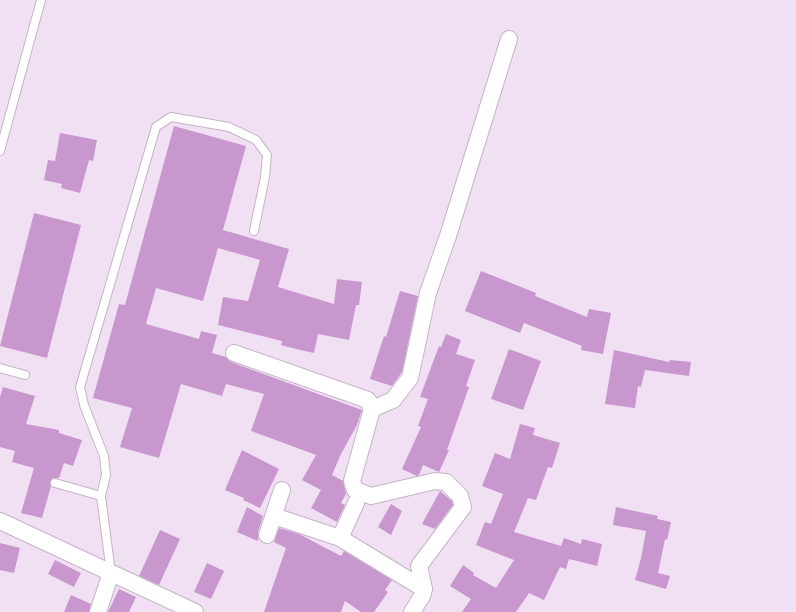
<svg xmlns="http://www.w3.org/2000/svg" width="796" height="612" viewBox="0 0 796 612" font-family="'Titillium Web',sans-serif">
<style>
.building{fill:#c797cd}
.lines{fill:none;stroke-linecap:round;stroke-linejoin:round}
.lane-casing{stroke:#c4b4c6;stroke-width:10}
.street-casing{stroke:#c4b4c6;stroke-width:18}
.lane{stroke:#fff;stroke-width:8}
.street{stroke:#fff;stroke-width:16}
</style>
<rect width="100%" height="100%" fill="#f1e0f3"/>
<g class="building">
<path d="M 174,126 L 246,146 L 223,230 L 289,249 L 278,287 L 334,304 L 337,279 L 362,282 L 359,305 L 356,305 L 349,340 L 318,334 L 314,353 L 300,350 L 281,345 L 282,341 L 218,325 L 223,297 L 248,301 L 260,260 L 218,248 L 203,301 L 156,288 L 146,324 L 199,339 L 201,331 L 217,335 L 212,353 L 226,357 L 231,362 L 362,410 L 357,425 L 341,454 L 332,475 L 343,481 L 346,494 L 341,503 L 345,505 L 337,522 L 311,508 L 321,490 L 302,480 L 316,455 L 251,431 L 264,394 L 226,384 L 222,396 L 181,384 L 159,458 L 120,447 L 132,408 L 93,398 L 119,304 L 125,305 Z"/>
<path d="M 60,133 L 97,140 L 93,161 L 89,160 L 80,193 L 61,188 L 62,184 L 44,180 L 48,160 L 55,161 Z"/>
<path d="M 34,213 L 81,225 L 47,358 L 0,346 Z"/>
<path d="M 481,271 L 536,293 L 535,296 L 587,317 L 589,309 L 611,313 L 603,354 L 581,350 L 582,346 L 524,323 L 520,333 L 465,311 Z"/>
<path d="M 400,291 L 418,296 L 402,372 L 392,386 L 370,379 L 384,336 L 386,337 Z"/>
<path d="M 446,334 L 461,340 L 456,354 L 475,360 L 466,386 L 469,387 L 447,450 L 449,450 L 439,472 L 423,465 L 419,475 L 417,476 L 402,469 L 421,427 L 418,426 L 428,399 L 420,397 L 439,346 L 441,347 Z"/>
<path d="M 509,349 L 541,361 L 523,410 L 491,399 Z"/>
<path d="M 614,350 L 669,362 L 670,360 L 691,362 L 689,376 L 645,370 L 641,387 L 638,386 L 635,408 L 605,404 Z"/>
<path d="M 3,387 L 35,396 L 26,424 L 59,430 L 59,433 L 82,440 L 73,466 L 64,463 L 59,478 L 53,478 L 50,481 L 51,486 L 42,518 L 21,513 L 34,468 L 12,462 L 15,451 L 0,447 L 0,397 Z"/>
<path d="M 520,424 L 535,428 L 533,435 L 560,443 L 552,468 L 548,467 L 536,500 L 528,498 L 514,532 L 561,546 L 564,538 L 581,544 L 582,539 L 602,544 L 597,566 L 569,559 L 566,569 L 560,567 L 544,600 L 529,593 L 516,612 L 462,612 L 471,599 L 450,586 L 463,565 L 474,573 L 473,575 L 496,588 L 514,560 L 476,545 L 485,522 L 491,524 L 503,494 L 482,486 L 495,453 L 510,459 Z"/>
<path d="M 242,450 L 279,469 L 260,508 L 243,500 L 244,498 L 225,490 Z"/>
<path d="M 440,491 L 452,501 L 453,505 L 435,529 L 422,524 Z"/>
<path d="M 391,504 L 402,511 L 391,535 L 378,527 Z"/>
<path d="M 247,507 L 263,516 L 258,532 L 258,541 L 237,532 Z"/>
<path d="M 616,507 L 658,516 L 657,519 L 671,522 L 667,540 L 665,539 L 658,573 L 670,576 L 666,589 L 635,580 L 641,558 L 646,531 L 613,525 Z"/>
<path d="M 279,528 L 299,534 L 341,556 L 344,551 L 392,580 L 385,590 L 388,592 L 374,612 L 361,612 L 345,601 L 341,612 L 264,612 L 286,548 L 274,542 Z"/>
<path d="M 160,530 L 180,539 L 159,585 L 139,576 Z"/>
<path d="M 0,543 L 20,548 L 14,573 L 0,570 Z"/>
<path d="M 55,560 L 81,573 L 74,587 L 48,574 Z"/>
<path d="M 207,563 L 224,571 L 211,599 L 194,592 Z"/>
<path d="M 119,589 L 136,597 L 129,612 L 108,612 Z"/>
<path d="M 71,595 L 91,604 L 89,612 L 64,612 Z"/>
</g>
<g class="lines">
<defs>
<g id="lane">
<path d="M 0,151 L 41,0"/>
<path d="M 0,368 L 25,375"/>
<path d="M 55,483 L 101,496"/>
<path d="M 111,573 L 101,496 L 106,475 L 104,456 L 84,405 L 80,387 L 156,127 L 171,117 L 229,127 L 256,140 L 267,155 L 265,177 L 254,231"/>
</g>
<g id="street">
<path d="M 234,353 L 368,400 L 372,409 L 352,481 L 355,490 L 371,496 L 435,481 L 446,482 L 460,496 L 463,507 L 419,566 L 424,589 L 422,596 L 412,612"/>
<path d="M 372,409 L 393,400 L 410,378 L 428,293 L 448,236 L 509,39"/>
<path d="M 274,516 L 340,538 L 424,589"/>
<path d="M 0,521 L 195,612"/>
<path d="M 267,535 L 282,490"/>
<path d="M 340,538 L 356,503"/>
<path d="M 98,612 L 111,573"/>
</g>
</defs>
<use href="#lane" class="lane-casing"/>
<use href="#street" class="street-casing"/>
<use href="#lane" class="lane"/>
<use href="#street" class="street"/>
</g>
</svg>
